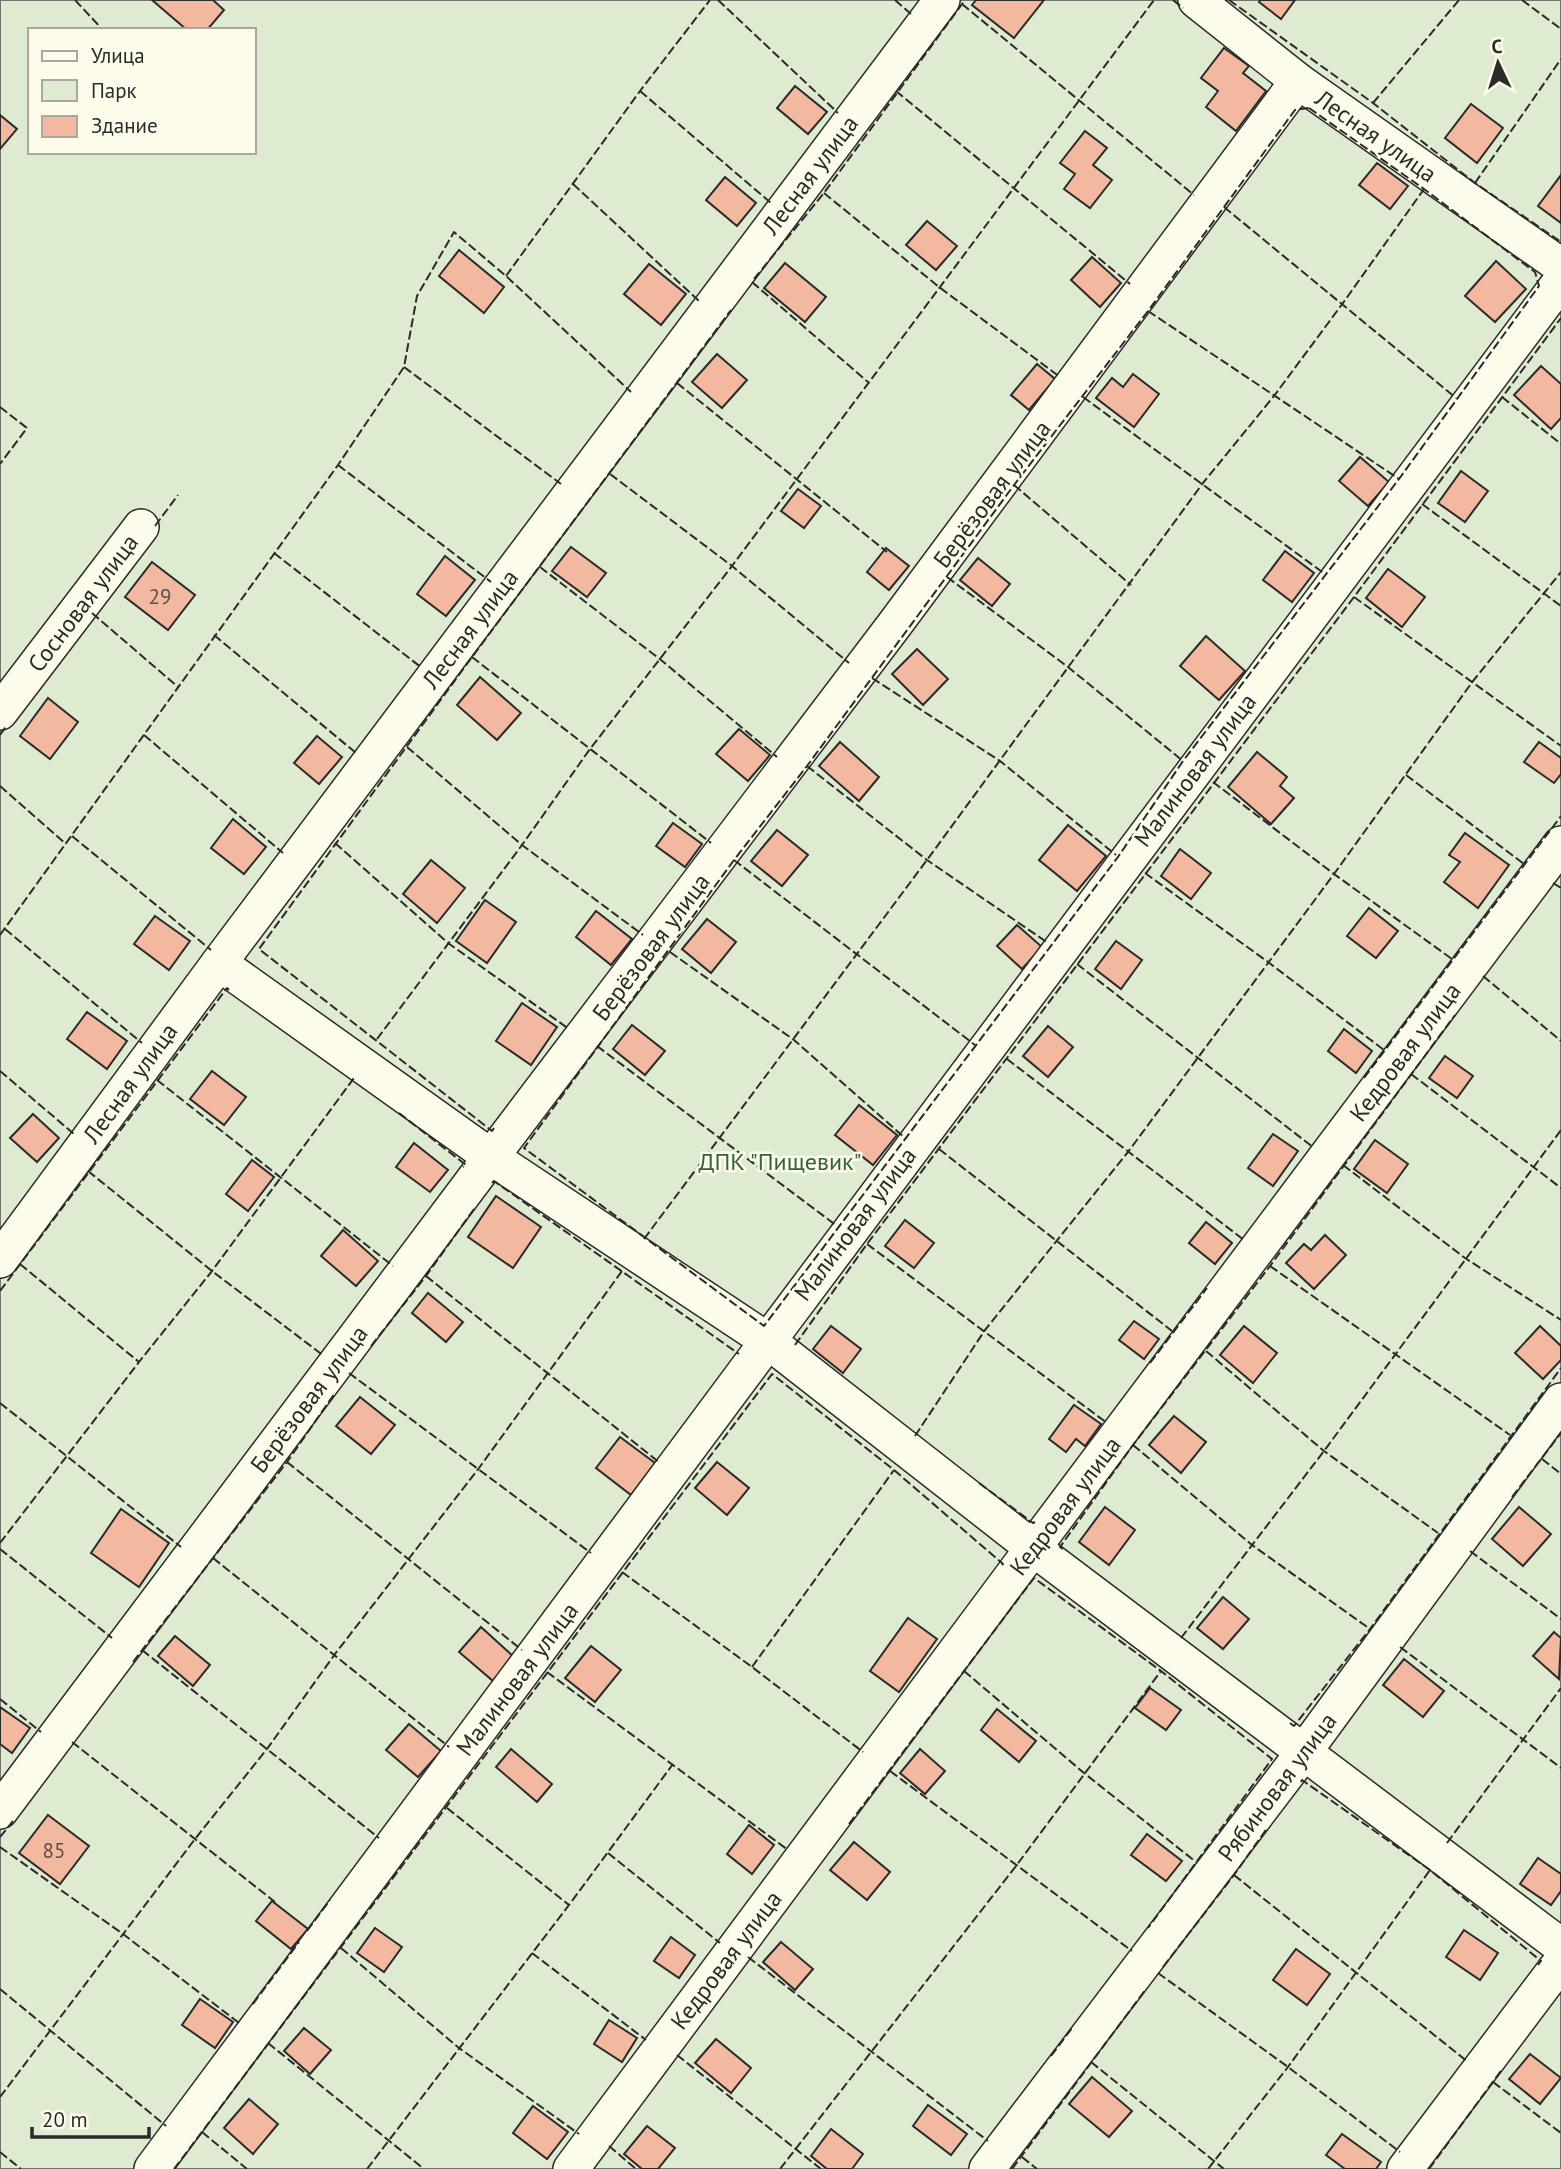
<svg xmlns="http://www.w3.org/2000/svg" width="1561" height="2169" viewBox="0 0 1561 2169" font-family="'PT Sans',sans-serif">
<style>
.green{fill:#deebd1;stroke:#74746e;stroke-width:2;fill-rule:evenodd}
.building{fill:#f2b8a0;stroke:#2b2b2b;stroke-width:2}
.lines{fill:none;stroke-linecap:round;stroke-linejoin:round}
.street-casing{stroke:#2b2b2b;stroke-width:38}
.street{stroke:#fdfbea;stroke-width:35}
.fence{stroke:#2b2b2b;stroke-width:2;stroke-dasharray:9 3.5;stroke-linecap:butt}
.labels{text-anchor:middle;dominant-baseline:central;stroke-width:5;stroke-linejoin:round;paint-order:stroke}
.number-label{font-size:21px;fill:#5d4e48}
.street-label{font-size:24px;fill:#2b2b2b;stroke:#fdfbea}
.park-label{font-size:24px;fill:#34623c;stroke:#fdfbea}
</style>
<rect width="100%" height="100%" fill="#fdfbea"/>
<path class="green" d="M 0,0 L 1561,0 L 1561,2169 L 0,2169 ZM 30,30 L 254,30 L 254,152 L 30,152 Z"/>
<g class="building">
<path d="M 152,0 L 213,0 L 224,10 L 207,30 L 187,30 Z"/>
<path d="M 976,0 L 1044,0 L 1014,38 L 972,5 Z"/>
<path d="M 1260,0 L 1295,0 L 1281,19 L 1259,2 Z"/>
<path d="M 1224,48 L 1249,66 L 1243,73 L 1266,91 L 1236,131 L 1206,107 L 1218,91 L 1201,78 Z"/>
<path d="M 795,86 L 827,112 L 808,134 L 777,108 Z"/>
<path d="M 1471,104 L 1503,128 L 1477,163 L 1445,138 Z"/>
<path d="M 0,115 L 17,129 L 0,149 Z"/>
<path d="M 1085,131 L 1107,148 L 1093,165 L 1112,180 L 1090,208 L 1064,189 L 1075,174 L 1060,163 Z"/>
<path d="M 1377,163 L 1408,186 L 1390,209 L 1359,185 Z"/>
<path d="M 1561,175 L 1561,223 L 1538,206 Z"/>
<path d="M 725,177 L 756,203 L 737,226 L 706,200 Z"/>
<path d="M 927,221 L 957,246 L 936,270 L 906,245 Z"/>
<path d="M 459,250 L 504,287 L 484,313 L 439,276 Z"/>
<path d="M 1092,257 L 1121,283 L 1100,307 L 1071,280 Z"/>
<path d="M 1496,261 L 1526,289 L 1495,322 L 1465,296 Z"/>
<path d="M 785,263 L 826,297 L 805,322 L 764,288 Z"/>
<path d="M 649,264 L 686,294 L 661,325 L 624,294 Z"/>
<path d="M 717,354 L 747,380 L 722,408 L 692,382 Z"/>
<path d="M 1037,364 L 1055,379 L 1029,410 L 1011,395 Z"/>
<path d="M 1541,366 L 1561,384 L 1561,418 L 1551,429 L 1514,395 Z"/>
<path d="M 1133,374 L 1159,394 L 1134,427 L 1096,398 L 1112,378 L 1123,387 Z"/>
<path d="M 1360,457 L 1389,482 L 1368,506 L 1339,481 Z"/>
<path d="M 1461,471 L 1488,491 L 1465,522 L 1438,503 Z"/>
<path d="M 798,489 L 821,506 L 804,528 L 781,511 Z"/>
<path d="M 571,547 L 606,573 L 587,597 L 552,571 Z"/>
<path d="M 886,548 L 909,566 L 889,590 L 867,572 Z"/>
<path d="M 1285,551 L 1314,573 L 1292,602 L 1263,580 Z"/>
<path d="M 445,556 L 475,580 L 446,616 L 417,594 Z"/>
<path d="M 978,558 L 1010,584 L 992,606 L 960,580 Z"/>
<path d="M 152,562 L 195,595 L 168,630 L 125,597 Z"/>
<path d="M 1388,569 L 1425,597 L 1402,627 L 1366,598 Z"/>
<path d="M 1206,636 L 1245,671 L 1219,700 L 1180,666 Z"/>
<path d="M 917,649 L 948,679 L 923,705 L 892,674 Z"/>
<path d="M 480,677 L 521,713 L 497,740 L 457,705 Z"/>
<path d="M 48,698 L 78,722 L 50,759 L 20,736 Z"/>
<path d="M 739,729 L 770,755 L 748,781 L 716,754 Z"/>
<path d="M 317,736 L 342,757 L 319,784 L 294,763 Z"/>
<path d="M 840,742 L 879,777 L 859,801 L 819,766 Z"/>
<path d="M 1539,742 L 1561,758 L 1561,774 L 1554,783 L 1524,762 Z"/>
<path d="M 1257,752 L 1287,777 L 1280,786 L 1294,798 L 1271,824 L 1228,787 Z"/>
<path d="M 233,819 L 266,847 L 244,874 L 211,848 Z"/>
<path d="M 673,823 L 702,844 L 685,867 L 656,846 Z"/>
<path d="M 1068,825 L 1106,856 L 1077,891 L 1039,860 Z"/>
<path d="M 777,830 L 808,855 L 782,886 L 751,861 Z"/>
<path d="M 1465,833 L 1509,865 L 1478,908 L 1444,882 L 1460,862 L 1449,855 Z"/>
<path d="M 1180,849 L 1211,873 L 1191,899 L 1161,876 Z"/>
<path d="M 431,860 L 465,888 L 437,923 L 403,894 Z"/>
<path d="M 485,900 L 516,922 L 487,963 L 456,941 Z"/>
<path d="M 1369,908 L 1398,931 L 1376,958 L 1347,936 Z"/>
<path d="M 596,911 L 632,939 L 611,965 L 576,937 Z"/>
<path d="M 155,916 L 190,941 L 169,970 L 134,944 Z"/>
<path d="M 707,919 L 736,942 L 711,973 L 682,949 Z"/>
<path d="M 1017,925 L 1042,947 L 1022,969 L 997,946 Z"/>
<path d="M 1116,941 L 1142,960 L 1121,989 L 1095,969 Z"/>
<path d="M 522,1003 L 557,1027 L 531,1065 L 496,1041 Z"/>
<path d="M 87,1012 L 127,1041 L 107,1069 L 67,1039 Z"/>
<path d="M 632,1025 L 665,1051 L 645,1075 L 613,1049 Z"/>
<path d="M 1048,1026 L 1073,1047 L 1048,1077 L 1023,1056 Z"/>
<path d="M 1344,1029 L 1372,1051 L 1356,1073 L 1328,1051 Z"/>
<path d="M 1445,1056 L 1473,1076 L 1457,1098 L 1429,1078 Z"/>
<path d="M 212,1071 L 246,1097 L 224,1125 L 190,1099 Z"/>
<path d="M 859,1105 L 897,1135 L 873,1165 L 835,1135 Z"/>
<path d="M 33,1114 L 59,1138 L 37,1162 L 10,1138 Z"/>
<path d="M 1273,1134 L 1298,1151 L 1273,1186 L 1248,1168 Z"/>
<path d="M 1375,1140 L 1408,1164 L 1387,1193 L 1354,1169 Z"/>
<path d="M 414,1143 L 448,1170 L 430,1192 L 396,1167 Z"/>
<path d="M 252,1160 L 274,1177 L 248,1211 L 226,1194 Z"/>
<path d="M 496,1196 L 541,1227 L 513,1268 L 468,1237 Z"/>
<path d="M 905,1220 L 934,1243 L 914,1268 L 885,1246 Z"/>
<path d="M 1206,1222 L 1232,1243 L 1215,1264 L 1189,1243 Z"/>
<path d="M 343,1230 L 378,1261 L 356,1286 L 321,1256 Z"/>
<path d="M 1325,1235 L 1346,1255 L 1314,1289 L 1286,1263 L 1304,1244 L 1311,1250 Z"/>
<path d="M 428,1293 L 463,1322 L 446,1342 L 412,1313 Z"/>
<path d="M 1134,1321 L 1159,1339 L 1144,1359 L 1119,1340 Z"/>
<path d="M 831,1326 L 861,1349 L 843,1373 L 813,1349 Z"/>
<path d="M 1244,1326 L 1277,1353 L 1253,1383 L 1220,1355 Z"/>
<path d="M 1540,1326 L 1561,1346 L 1561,1360 L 1543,1379 L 1515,1353 Z"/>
<path d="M 360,1397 L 395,1425 L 371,1454 L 336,1426 Z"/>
<path d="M 1074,1405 L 1101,1424 L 1085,1446 L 1076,1439 L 1066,1452 L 1049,1439 Z"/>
<path d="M 1174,1416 L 1206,1442 L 1181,1473 L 1149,1445 Z"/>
<path d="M 620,1437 L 655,1463 L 631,1495 L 596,1468 Z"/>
<path d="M 717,1462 L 749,1488 L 727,1515 L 695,1488 Z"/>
<path d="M 1105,1507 L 1135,1530 L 1109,1565 L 1079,1542 Z"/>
<path d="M 1519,1507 L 1551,1534 L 1523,1566 L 1492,1539 Z"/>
<path d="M 121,1509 L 169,1543 L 139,1587 L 91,1553 Z"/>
<path d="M 1223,1597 L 1249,1619 L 1223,1649 L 1197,1628 Z"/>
<path d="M 908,1618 L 937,1639 L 899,1692 L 870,1671 Z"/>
<path d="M 481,1627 L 514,1657 L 493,1681 L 459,1652 Z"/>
<path d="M 1554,1632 L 1561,1638 L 1559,1679 L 1533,1656 Z"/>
<path d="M 175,1636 L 210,1665 L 193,1686 L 158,1656 Z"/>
<path d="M 591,1646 L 621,1670 L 595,1702 L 565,1678 Z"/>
<path d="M 1404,1659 L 1444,1691 L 1423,1717 L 1383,1685 Z"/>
<path d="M 1150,1688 L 1181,1710 L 1166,1730 L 1135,1708 Z"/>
<path d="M 0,1707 L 30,1728 L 12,1753 L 0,1744 Z"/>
<path d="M 997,1709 L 1036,1741 L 1019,1762 L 981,1730 Z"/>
<path d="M 409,1724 L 441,1751 L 418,1777 L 386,1750 Z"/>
<path d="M 511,1749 L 552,1784 L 537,1802 L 496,1767 Z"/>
<path d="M 920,1749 L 945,1771 L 925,1794 L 900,1773 Z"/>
<path d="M 48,1815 L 89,1846 L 60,1884 L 19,1853 Z"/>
<path d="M 749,1825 L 774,1845 L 752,1874 L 727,1854 Z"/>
<path d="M 1147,1834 L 1182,1861 L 1166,1881 L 1131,1855 Z"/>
<path d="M 854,1842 L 890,1872 L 867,1900 L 830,1870 Z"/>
<path d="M 1538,1858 L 1561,1874 L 1561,1891 L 1551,1905 L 1520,1884 Z"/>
<path d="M 272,1901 L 308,1929 L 291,1949 L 256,1921 Z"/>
<path d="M 375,1928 L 402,1947 L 384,1972 L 357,1953 Z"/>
<path d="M 1464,1930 L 1498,1953 L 1480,1980 L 1446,1957 Z"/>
<path d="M 671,1937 L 695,1955 L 679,1978 L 654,1961 Z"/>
<path d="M 781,1942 L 813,1969 L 795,1990 L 763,1962 Z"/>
<path d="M 1296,1949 L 1330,1974 L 1307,2005 L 1273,1980 Z"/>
<path d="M 200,1999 L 233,2022 L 215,2048 L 182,2025 Z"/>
<path d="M 609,2020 L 637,2038 L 622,2062 L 594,2044 Z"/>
<path d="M 304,2028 L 331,2050 L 310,2074 L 284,2051 Z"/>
<path d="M 716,2039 L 751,2068 L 731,2093 L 695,2063 Z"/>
<path d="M 1530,2054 L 1561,2078 L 1540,2104 L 1509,2079 Z"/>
<path d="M 1092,2077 L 1132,2111 L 1109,2137 L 1069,2104 Z"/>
<path d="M 249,2099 L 278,2124 L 253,2154 L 224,2128 Z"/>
<path d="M 928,2105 L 967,2134 L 951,2155 L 913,2126 Z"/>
<path d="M 533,2106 L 568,2132 L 547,2159 L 513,2133 Z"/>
<path d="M 647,2126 L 675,2148 L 658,2169 L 642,2169 L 624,2154 Z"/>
<path d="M 831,2129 L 863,2154 L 852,2169 L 827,2169 L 811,2156 Z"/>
<path d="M 1342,2134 L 1381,2162 L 1376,2169 L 1345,2169 L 1326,2155 Z"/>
</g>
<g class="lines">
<defs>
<g id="street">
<path d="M 1196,0 L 1298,81 L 1561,266"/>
<path d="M 0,712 L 141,527"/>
<path d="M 219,963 L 491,1157 L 768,1341 L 1033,1548 L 1561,1946"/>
<path d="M 0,1260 L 219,963 L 942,0"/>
<path d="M 0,1811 L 491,1157 L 895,624 L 1298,81"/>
<path d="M 152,2169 L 768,1341 L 1561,281"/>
<path d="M 571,2169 L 1033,1548 L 1561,844"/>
<path d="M 987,2169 L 1303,1753 L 1561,1401"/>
<path d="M 1405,2169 L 1561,1962"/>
</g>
</defs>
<use href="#street" class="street-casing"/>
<use href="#street" class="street"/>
<g class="fence">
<path d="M 75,0 L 103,30"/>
<path d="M 718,0 L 838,113"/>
<path d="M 895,0 L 911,14"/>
<path d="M 1173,0 L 1183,8"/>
<path d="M 1229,0 L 1373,103 L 1475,183 L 1561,242"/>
<path d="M 1522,0 L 1561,29"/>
<path d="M 962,4 L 1194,195"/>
<path d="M 640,91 L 771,203"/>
<path d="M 896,91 L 1130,284"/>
<path d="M 1373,103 L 1459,0"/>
<path d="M 1309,108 L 1424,189 L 1535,272 L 1539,286 L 1399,479 L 1183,761 L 1118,857 L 764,1326 L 524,1148 L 734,860 L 807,766 L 1014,485 L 1148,311 L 1295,110 Z"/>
<path d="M 1475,183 L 1561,59"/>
<path d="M 573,184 L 699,301"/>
<path d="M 824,193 L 939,287 L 1060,377"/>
<path d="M 1224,207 L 1456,398"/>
<path d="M 506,276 L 640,91 L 710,0"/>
<path d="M 754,279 L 824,193 L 965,0"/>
<path d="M 752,282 L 868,382"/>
<path d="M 1148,311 L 1399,479"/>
<path d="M 404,367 L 561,484"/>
<path d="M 677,383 L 887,552"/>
<path d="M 1083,397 L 1325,574"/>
<path d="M 1502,397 L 1561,444"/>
<path d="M 0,407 L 27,428 L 0,464"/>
<path d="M 338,465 L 491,582"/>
<path d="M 610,474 L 732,566 L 849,663"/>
<path d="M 1014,485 L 1131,585"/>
<path d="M 1422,504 L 1561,606"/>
<path d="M 155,526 L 178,495"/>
<path d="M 274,553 L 422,668"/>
<path d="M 540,567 L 661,660 L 777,757"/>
<path d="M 947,577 L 1068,667 L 1183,761"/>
<path d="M 1354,597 L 1561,746"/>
<path d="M 92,613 L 178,687"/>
<path d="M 214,635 L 356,753"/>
<path d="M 472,657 L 711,843"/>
<path d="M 872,678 L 1000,761 L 1116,855"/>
<path d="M 0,735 L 7,725"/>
<path d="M 144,735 L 283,853"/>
<path d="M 407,747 L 522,845 L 643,935"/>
<path d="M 807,766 L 927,860 L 1048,943"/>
<path d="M 1406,775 L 1524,864"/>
<path d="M 1213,782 L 1334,874 L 1452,959"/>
<path d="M 0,786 L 66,844"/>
<path d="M 72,836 L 211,950"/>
<path d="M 335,843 L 448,943 L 569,1029"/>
<path d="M 734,860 L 975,1045"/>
<path d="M 1145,873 L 1268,962 L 1384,1050"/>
<path d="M 1553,883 L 1561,888"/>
<path d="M 5,929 L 142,1043"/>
<path d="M 0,935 L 338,465 L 404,367 L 417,296 L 454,232 L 506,276 L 631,392"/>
<path d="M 670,952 L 794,1040 L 905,1138"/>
<path d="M 1077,964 L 1314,1148"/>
<path d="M 1483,976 L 1561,1041"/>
<path d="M 377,1039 L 522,845 L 590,749 L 732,566 L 1154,0"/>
<path d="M 597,1046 L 837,1226"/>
<path d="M 1007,1059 L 1244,1240"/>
<path d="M 0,1071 L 74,1134"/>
<path d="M 1411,1074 L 1561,1188"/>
<path d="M 1364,1078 L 1561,816"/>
<path d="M 157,1080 L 393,1266"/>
<path d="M 399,1113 L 466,1165 L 463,1167"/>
<path d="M 494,1128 L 492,1131 L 259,949 L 472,657 L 731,310"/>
<path d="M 939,1149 L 1172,1331"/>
<path d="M 1343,1165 L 1465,1258 L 1561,1320"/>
<path d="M 88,1171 L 212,1271 L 324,1356"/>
<path d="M 492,1183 L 494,1181 L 739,1354"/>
<path d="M 644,1239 L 927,860 L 1203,483 L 1274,396 L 1343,303 L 1424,189"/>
<path d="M 867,1244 L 1107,1423"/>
<path d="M 20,1264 L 139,1362"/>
<path d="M 1270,1266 L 1510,1435"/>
<path d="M 426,1276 L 660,1463"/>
<path d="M 0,1291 L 227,988 L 229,990"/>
<path d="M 795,1345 L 867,1244 L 1354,597 L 1561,318"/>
<path d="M 371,1346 L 426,1276 L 474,1209"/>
<path d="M 1206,1351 L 1324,1451 L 1438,1533"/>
<path d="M 1150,1363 L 1207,1288"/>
<path d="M 349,1373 L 591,1553"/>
<path d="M 0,1403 L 181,1547"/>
<path d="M 915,1436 L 985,1330 L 1128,1152 L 1334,874 L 1473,681 L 1561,572"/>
<path d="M 1133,1445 L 1252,1545 L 1370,1629"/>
<path d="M 1542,1459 L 1561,1474"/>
<path d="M 287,1462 L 522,1650"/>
<path d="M 979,1483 L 1033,1523 L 1035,1522"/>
<path d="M 1512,1497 L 1561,1433"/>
<path d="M 0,1543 L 139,1362 L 212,1271 L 354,1078"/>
<path d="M 0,1549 L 112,1638"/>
<path d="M 1063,1549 L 1060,1547 L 1133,1445 L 1270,1266 L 1455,1015"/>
<path d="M 1470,1551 L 1561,1619"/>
<path d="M 213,1558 L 449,1747"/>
<path d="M 622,1572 L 752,1667 L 863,1752"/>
<path d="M 1181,1638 L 1324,1451 L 1561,1130"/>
<path d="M 1400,1647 L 1561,1768"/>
<path d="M 142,1650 L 379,1838"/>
<path d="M 133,1662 L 287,1462 L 335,1393"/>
<path d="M 752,1667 L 894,1470"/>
<path d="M 964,1671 L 1084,1773 L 1196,1862"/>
<path d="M 547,1672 L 788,1850"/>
<path d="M 0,1699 L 41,1732"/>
<path d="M 1290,1723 L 1294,1726 L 1370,1629 L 1561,1368"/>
<path d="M 72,1742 L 275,1902"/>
<path d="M 890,1771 L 1132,1951"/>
<path d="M 1301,1782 L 1302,1780 L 1430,1870 L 1541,1961 L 1538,1965"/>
<path d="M 447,1808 L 569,1905"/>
<path d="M 849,1824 L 1034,1578 L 1161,1671 L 1272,1759 L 1148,1928"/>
<path d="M 0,1837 L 13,1821"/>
<path d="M 1447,1843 L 1561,1688"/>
<path d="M 0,1847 L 123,1934 L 239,2023"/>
<path d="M 608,1853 L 720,1943"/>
<path d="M 1234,1875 L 1468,2062"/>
<path d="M 307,1931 L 330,1900"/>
<path d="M 341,1948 L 459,2048 L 579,2134"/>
<path d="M 532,1953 L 646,2040"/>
<path d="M 748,1957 L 988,2141"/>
<path d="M 1163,1967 L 1234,1875 L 1268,1827"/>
<path d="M 1158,1973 L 1288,2067 L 1400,2152"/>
<path d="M 0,1989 L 166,2126"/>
<path d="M 253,2004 L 299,1942"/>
<path d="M 268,2043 L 424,2169"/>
<path d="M 677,2055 L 821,2169"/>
<path d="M 1051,2056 L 1072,2028"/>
<path d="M 1091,2062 L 1224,2169"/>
<path d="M 1493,2082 L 1561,2133"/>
<path d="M 0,2097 L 195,1839 L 267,1749 L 335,1654 L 479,1468 L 622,1271"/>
<path d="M 202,2132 L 247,2169"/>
<path d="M 609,2146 L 636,2169"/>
<path d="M 0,2152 L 21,2169"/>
<path d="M 1022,2157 L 1037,2169"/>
<path d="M 174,2169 L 772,1374 L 894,1470 L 1003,1564 L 1002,1565"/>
<path d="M 367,2169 L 569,1905 L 673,1764"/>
<path d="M 780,2169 L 1016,1866 L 1161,1671"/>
<path d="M 1012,2169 L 1146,1989"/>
<path d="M 1208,2169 L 1288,2067 L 1430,1870"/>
<path d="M 1429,2169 L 1503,2068"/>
</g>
</g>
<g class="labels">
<g class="number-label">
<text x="160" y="596">29</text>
<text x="54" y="1850">85</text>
</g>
<g class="street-label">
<text transform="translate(1376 136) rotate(35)">Лесная улица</text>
<text transform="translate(810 175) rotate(-53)">Лесная улица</text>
<text transform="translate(992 494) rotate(-53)">Берёзовая улица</text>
<text transform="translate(83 603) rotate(-53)">Сосновая улица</text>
<text transform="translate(470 629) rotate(-53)">Лесная улица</text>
<text transform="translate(1195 770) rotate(-53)">Малиновая улица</text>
<text transform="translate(651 947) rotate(-53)">Берёзовая улица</text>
<text transform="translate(1405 1052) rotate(-53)">Кедровая улица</text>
<text transform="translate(130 1083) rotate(-54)">Лесная улица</text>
<text transform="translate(855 1224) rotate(-53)">Малиновая улица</text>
<text transform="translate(309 1399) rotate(-53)">Берёзовая улица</text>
<text transform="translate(1065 1506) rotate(-53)">Кедровая улица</text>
<text transform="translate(517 1679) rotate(-53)">Малиновая улица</text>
<text transform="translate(1277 1787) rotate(-53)">Рябиновая улица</text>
<text transform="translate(726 1960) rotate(-53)">Кедровая улица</text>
</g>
<g class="park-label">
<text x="780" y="1161">ДПК "Пищевик"</text>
</g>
</g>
<rect x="28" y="28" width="228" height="126" fill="#fdfbea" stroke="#a9a89e" stroke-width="2"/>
<rect x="42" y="51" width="35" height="10" fill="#fdfbea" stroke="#a9a89e" stroke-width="2"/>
<text x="91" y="63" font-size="21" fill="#2b2b2b">Улица</text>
<rect x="42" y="80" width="35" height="21" fill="#deebd1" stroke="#a9a89e" stroke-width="2"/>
<text x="91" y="98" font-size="21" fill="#2b2b2b">Парк</text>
<rect x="42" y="116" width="35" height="21" fill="#f2b8a0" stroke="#a9a89e" stroke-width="2"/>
<text x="91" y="133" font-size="21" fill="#2b2b2b">Здание</text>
<g transform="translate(1498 63) rotate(356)" stroke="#fdfbea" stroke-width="5" paint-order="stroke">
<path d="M0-5L12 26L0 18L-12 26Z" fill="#2b2b2b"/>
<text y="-10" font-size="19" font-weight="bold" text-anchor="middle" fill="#2b2b2b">С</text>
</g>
<path d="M32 2127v10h117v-10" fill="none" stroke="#2b2b2b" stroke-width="3.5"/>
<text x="42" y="2127" font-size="21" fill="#2b2b2b" stroke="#fdfbea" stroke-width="5" paint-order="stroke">20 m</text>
</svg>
